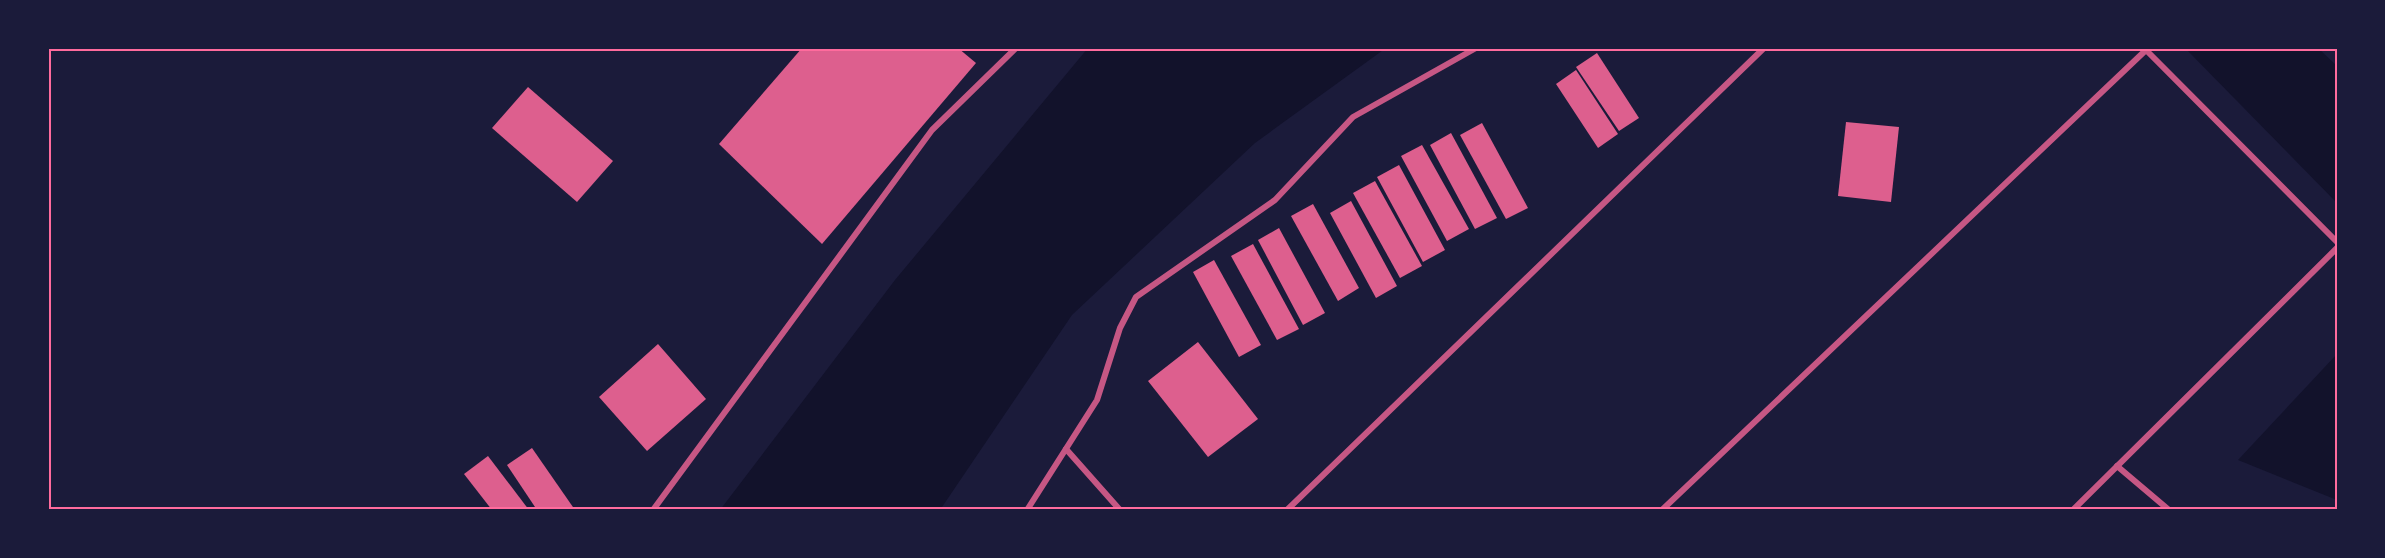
<svg xmlns="http://www.w3.org/2000/svg" width="2385" height="558" viewBox="0 0 2385 558" font-family="Lora,serif">
<style>
.water{fill:#12122b}
.building{fill:#dd5f8e}
.lines{fill:none;stroke-linecap:round;stroke-linejoin:round}
.minor{stroke:#c65784;stroke-width:6}
.neatline{fill:none;stroke:#ff6b9d;stroke-width:2}
</style>
<rect width="100%" height="100%" fill="#1b1b3a"/>
<g class="water">
<path d="M 1088,48 L 1386,48 L 1255,143 L 1072,315 L 940,510 L 720,510 L 895,280 Z"/>
<path d="M 2185,48 L 2318,48 L 2337,66 L 2337,203 Z"/>
<path d="M 2337,354 L 2337,500 L 2238,460 Z"/>
</g>
<g class="building">
<path d="M 802,48 L 958,48 L 976,63 L 822,244 L 719,144 Z"/>
<path d="M 1597,53 L 1639,118 L 1619,131 L 1576,67 Z"/>
<path d="M 1576,70 L 1618,134 L 1598,148 L 1556,84 Z"/>
<path d="M 528,87 L 613,161 L 577,202 L 492,128 Z"/>
<path d="M 1846,122 L 1899,127 L 1891,202 L 1838,196 Z"/>
<path d="M 1482,123 L 1528,208 L 1506,219 L 1460,135 Z"/>
<path d="M 1451,133 L 1497,218 L 1475,229 L 1430,145 Z"/>
<path d="M 1422,145 L 1469,229 L 1447,241 L 1401,156 Z"/>
<path d="M 1399,165 L 1445,250 L 1423,262 L 1377,177 Z"/>
<path d="M 1375,181 L 1422,266 L 1400,278 L 1353,193 Z"/>
<path d="M 1351,201 L 1397,286 L 1376,298 L 1330,213 Z"/>
<path d="M 1313,204 L 1359,288 L 1338,301 L 1291,216 Z"/>
<path d="M 1279,228 L 1325,313 L 1303,325 L 1258,240 Z"/>
<path d="M 1253,244 L 1299,329 L 1277,340 L 1231,256 Z"/>
<path d="M 1214,260 L 1261,345 L 1239,357 L 1193,272 Z"/>
<path d="M 1198,342 L 1258,419 L 1208,457 L 1148,381 Z"/>
<path d="M 658,344 L 706,399 L 647,451 L 599,397 Z"/>
<path d="M 532,448 L 575,510 L 537,510 L 507,465 Z"/>
<path d="M 488,456 L 529,510 L 492,510 L 464,474 Z"/>
</g>
<g class="lines">
<g class="minor">
<path d="M 2144,48 L 2337,242"/>
<path d="M 1066,449 L 1120,510"/>
<path d="M 2117,466 L 2169,510"/>
<path d="M 653,510 L 932,130 L 1016,48"/>
<path d="M 1027,510 L 1097,400 L 1120,328 L 1136,297 L 1275,200 L 1353,117 L 1476,48"/>
<path d="M 1287,510 L 1764,48"/>
<path d="M 1662,510 L 2146,50"/>
<path d="M 2073,510 L 2337,248"/>
</g>
</g>
<rect width="2385" height="558" fill="none" stroke="#1b1b3a" stroke-width="99"/>
<rect x="50" y="50" width="2286" height="458" class="neatline"/>
</svg>
